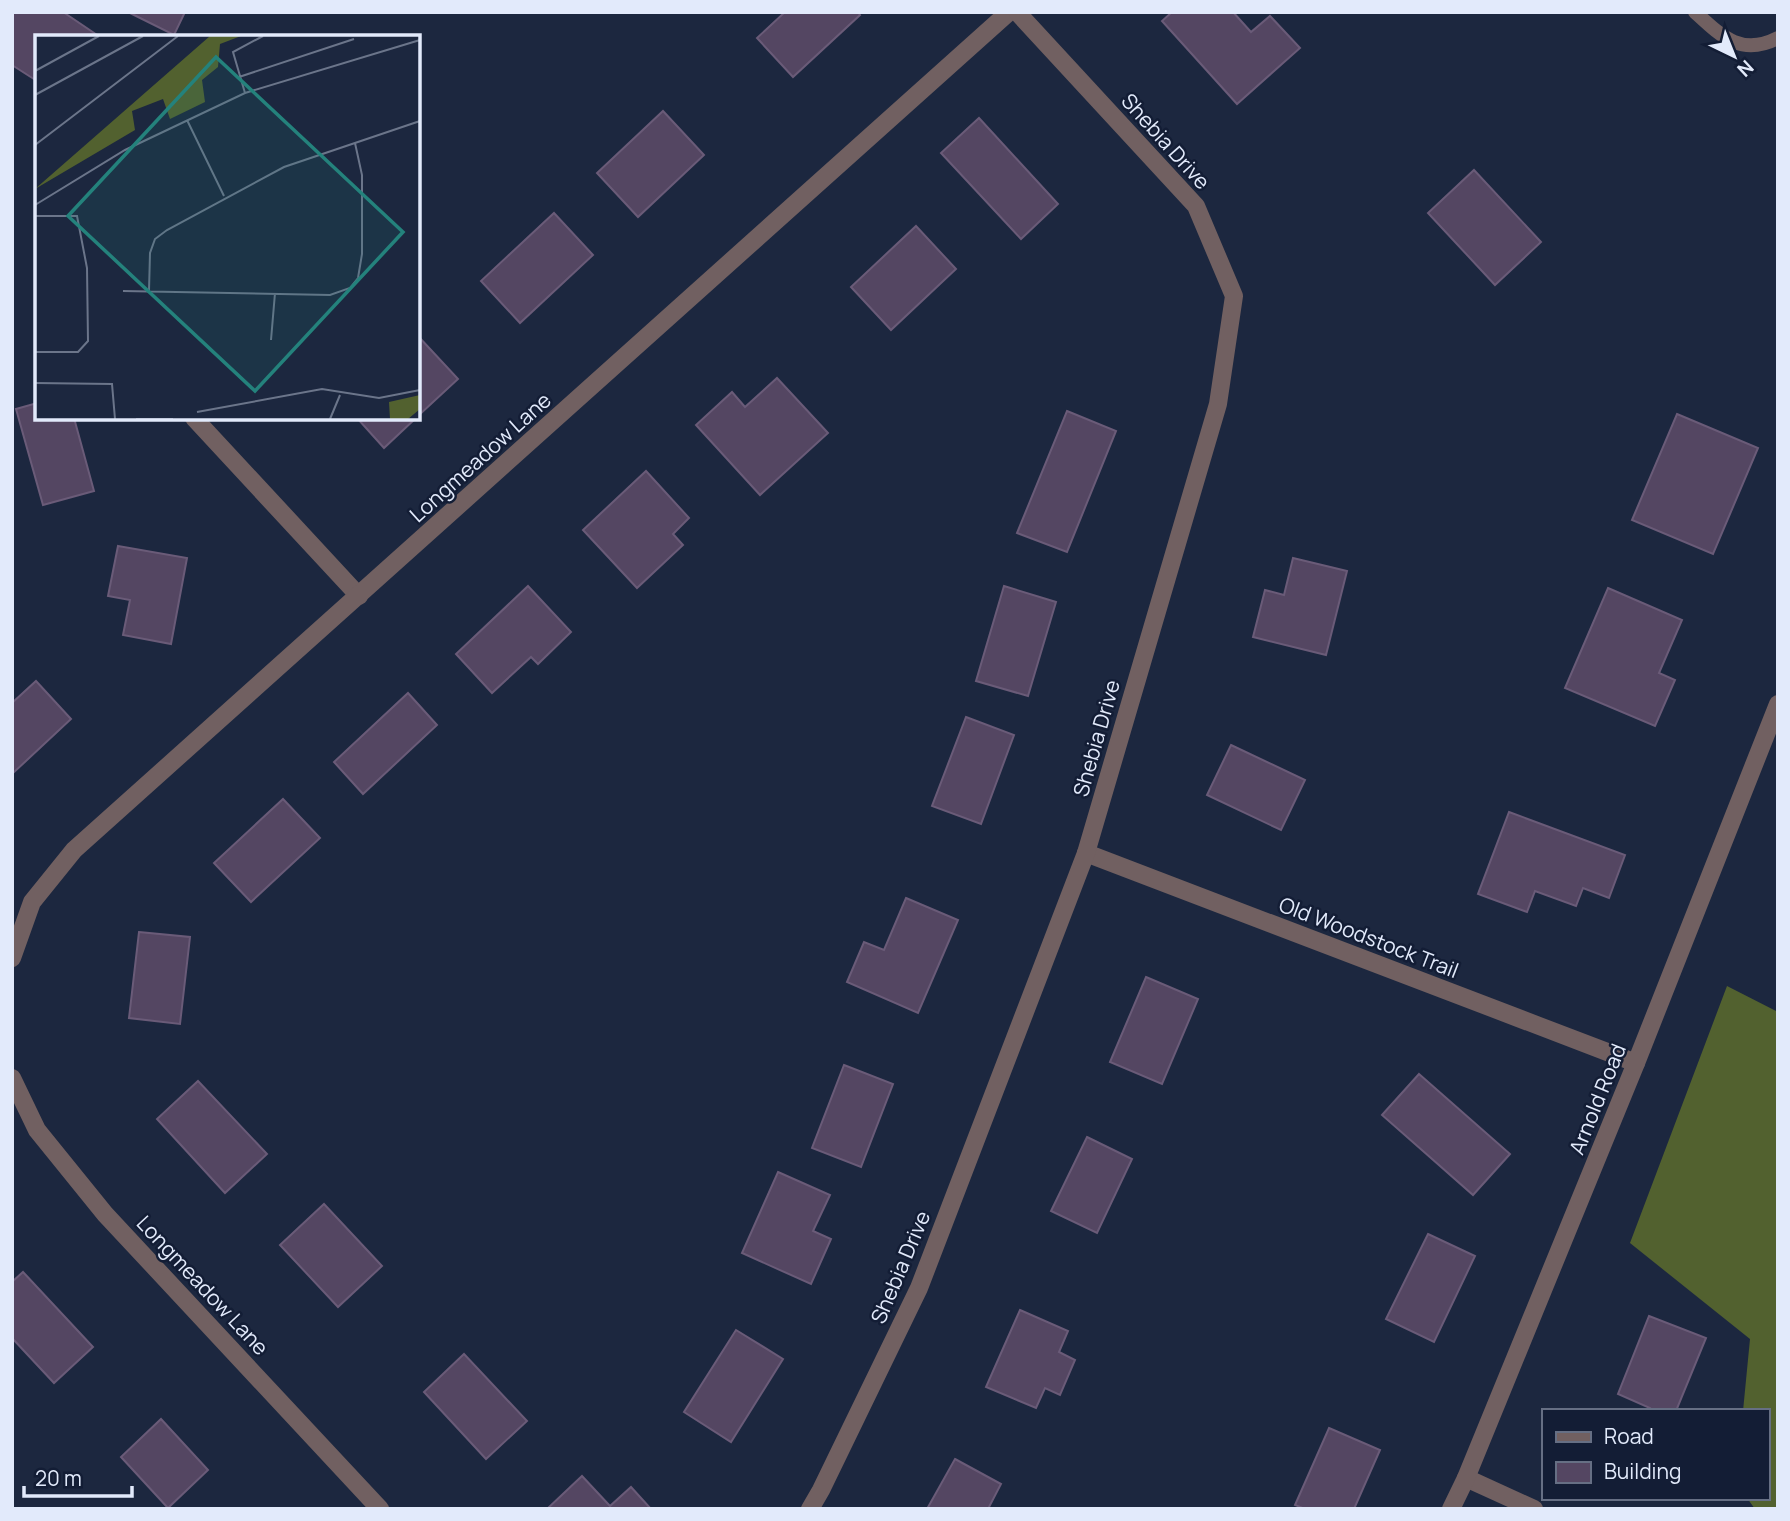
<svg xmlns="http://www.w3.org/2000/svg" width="1790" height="1521" viewBox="0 0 1790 1521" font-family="Manrope,sans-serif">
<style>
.forest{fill:#52612f}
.building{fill:#544662;stroke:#6a5b78;stroke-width:2}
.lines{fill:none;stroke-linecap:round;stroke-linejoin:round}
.service{stroke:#716061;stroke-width:14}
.minor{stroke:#716061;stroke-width:18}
.labels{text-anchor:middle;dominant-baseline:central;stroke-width:5;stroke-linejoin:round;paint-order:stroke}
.street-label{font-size:21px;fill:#e2eafb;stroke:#131d35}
.inset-road{fill:none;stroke:#6b758a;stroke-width:2}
.view{fill:#24827c;fill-opacity:0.15;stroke:#24827c;stroke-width:3.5}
.inset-edge{fill:none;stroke:#e2eafb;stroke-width:3.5}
</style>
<rect width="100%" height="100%" fill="#1c273f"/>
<path class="forest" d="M 1727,986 L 1778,1012 L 1778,1509 L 1755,1509 L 1747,1498 L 1767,1498 L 1767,1411 L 1743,1411 L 1750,1339 L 1630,1243 Z"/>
<g class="building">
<path d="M 12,12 L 63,12 L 100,37 L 37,37 L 37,81 L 12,65 Z"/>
<path d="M 128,12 L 185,12 L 174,35 Z"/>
<path d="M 785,12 L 858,12 L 860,15 L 793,77 L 757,38 Z"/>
<path d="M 1172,12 L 1233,12 L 1251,32 L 1270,16 L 1300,48 L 1237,104 L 1162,21 Z"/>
<path d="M 663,111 L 704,155 L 638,217 L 597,173 Z"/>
<path d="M 979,118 L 1058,204 L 1021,239 L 941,153 Z"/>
<path d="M 1474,170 L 1541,242 L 1495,285 L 1428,213 Z"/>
<path d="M 554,213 L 593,255 L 520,323 L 481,281 Z"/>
<path d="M 916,226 L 956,269 L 891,330 L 851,287 Z"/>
<path d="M 418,336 L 458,379 L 418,416 Z"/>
<path d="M 777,378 L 828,433 L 760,495 L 696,425 L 732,392 L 745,407 Z"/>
<path d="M 37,403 L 37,418 L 74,418 L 94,491 L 43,505 L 16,409 Z"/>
<path d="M 1067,411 L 1116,431 L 1067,552 L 1017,533 Z"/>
<path d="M 1677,414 L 1758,448 L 1713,554 L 1632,520 Z"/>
<path d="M 357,418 L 416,418 L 384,448 Z"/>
<path d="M 646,471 L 689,518 L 673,534 L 683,545 L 637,588 L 583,530 Z"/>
<path d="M 118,546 L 187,558 L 171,644 L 123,635 L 130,600 L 108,596 Z"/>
<path d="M 1293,558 L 1347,571 L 1326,655 L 1253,637 L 1265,590 L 1284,595 Z"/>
<path d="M 528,586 L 571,632 L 538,664 L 531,657 L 492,693 L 456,654 Z"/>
<path d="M 1004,586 L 1056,602 L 1028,696 L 976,681 Z"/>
<path d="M 1608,588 L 1682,620 L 1659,673 L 1675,680 L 1655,726 L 1565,688 Z"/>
<path d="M 36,681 L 71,719 L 12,774 L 12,703 Z"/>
<path d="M 408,693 L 437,725 L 363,794 L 334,762 Z"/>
<path d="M 966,717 L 1014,735 L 981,824 L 932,806 Z"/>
<path d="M 1231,745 L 1305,780 L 1281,830 L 1207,795 Z"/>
<path d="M 283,799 L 320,838 L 251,902 L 214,863 Z"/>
<path d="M 1509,812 L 1625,855 L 1609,898 L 1583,888 L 1576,906 L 1535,891 L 1527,912 L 1478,894 Z"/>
<path d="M 906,898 L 958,920 L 918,1013 L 847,982 L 864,942 L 884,950 Z"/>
<path d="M 139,932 L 190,937 L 180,1024 L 129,1018 Z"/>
<path d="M 1146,977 L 1198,999 L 1162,1084 L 1110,1062 Z"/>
<path d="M 844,1065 L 893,1084 L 861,1167 L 812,1148 Z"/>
<path d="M 1419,1074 L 1510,1154 L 1473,1195 L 1382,1115 Z"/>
<path d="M 198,1081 L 267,1154 L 225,1193 L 157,1119 Z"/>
<path d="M 1087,1137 L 1132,1159 L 1097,1233 L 1051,1211 Z"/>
<path d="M 778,1172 L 830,1195 L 813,1231 L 831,1239 L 811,1284 L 742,1253 Z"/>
<path d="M 324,1204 L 382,1266 L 338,1307 L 280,1245 Z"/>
<path d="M 1428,1234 L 1475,1256 L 1434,1342 L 1386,1319 Z"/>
<path d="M 23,1272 L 93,1347 L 54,1383 L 12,1338 L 12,1282 Z"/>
<path d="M 1020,1310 L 1068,1331 L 1059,1352 L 1075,1360 L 1060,1395 L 1045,1388 L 1036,1408 L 986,1387 Z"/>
<path d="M 1649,1316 L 1706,1338 L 1676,1411 L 1649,1411 L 1650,1408 L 1618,1394 Z"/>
<path d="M 736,1330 L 783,1359 L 731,1442 L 684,1412 Z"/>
<path d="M 464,1354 L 527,1421 L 486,1459 L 424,1392 Z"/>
<path d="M 161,1419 L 208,1470 L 168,1508 L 121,1457 Z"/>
<path d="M 1329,1428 L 1380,1450 L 1354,1509 L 1305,1509 L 1295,1505 Z"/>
<path d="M 955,1459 L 1001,1484 L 988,1509 L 927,1509 Z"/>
<path d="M 582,1476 L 610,1506 L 631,1487 L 651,1509 L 547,1509 Z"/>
</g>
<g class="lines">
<path class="service" d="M 1695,12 C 1721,36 1741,57 1778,38"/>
<g class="minor">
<path d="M 194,418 L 359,596"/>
<path d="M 1086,853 L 1636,1063"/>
<path d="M 12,958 L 32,902 L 74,850 L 1009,12"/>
<path d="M 12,1078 L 37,1130 L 105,1214 L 380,1509"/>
<path d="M 1466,1478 L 1534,1509"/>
<path d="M 810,1509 L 821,1490 L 919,1288 L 1086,853 L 1218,404 L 1234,296 L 1196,206 L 1017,12"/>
<path d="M 1451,1509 L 1466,1478 L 1636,1063 L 1778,704"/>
</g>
</g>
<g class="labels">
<g class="street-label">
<text transform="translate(1166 141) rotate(48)">Shebia Drive</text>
<text transform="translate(480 457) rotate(-42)">Longmeadow Lane</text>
<text transform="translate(1096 738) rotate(-74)">Shebia Drive</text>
<text transform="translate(1369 937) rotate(21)">Old Woodstock Trail</text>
<text transform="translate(1597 1099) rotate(-68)">Arnold Road</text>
<text transform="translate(900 1267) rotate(-67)">Shebia Drive</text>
<text transform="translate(203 1285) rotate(47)">Longmeadow Lane</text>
</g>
</g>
<g transform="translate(35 35)">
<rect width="385" height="385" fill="#1c273f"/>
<path d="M 175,1 L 206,1 L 185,9 L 183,32 L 167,45 L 170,67 L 135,84 L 128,64 L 97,76 L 100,95 L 0,154 ZM 385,360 L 385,374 L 373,384 L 355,384 L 354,367 Z" fill="#52612f"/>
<path class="inset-road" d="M 0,36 L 64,1M 204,42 L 319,4M 210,58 L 198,17 L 228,1M 0,60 L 108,1M 152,85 L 189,161M 0,110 L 143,1M 0,170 L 90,115 L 210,58 L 385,5M 0,181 L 42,181 L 52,233 L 53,306 L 43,317 L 0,317M 88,256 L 295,260 L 315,253 L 323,243 L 327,219 L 327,140 L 320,108M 114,256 L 115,218 L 120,204 L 132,195 L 249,132 L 385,86M 0,280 L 0,337M 236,305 L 240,258M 0,348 L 77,349 L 80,384M 162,377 L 287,354 L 344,363 L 385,355M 101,384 L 138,384M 295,384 L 305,360"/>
<path class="view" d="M 181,22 L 368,197 L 220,356 L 33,181 Z"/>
<rect width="385" height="385" class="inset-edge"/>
</g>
<rect width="1790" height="1521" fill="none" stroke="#e2eafb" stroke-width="28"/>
<rect x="1542" y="1409" width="228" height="91" fill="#131d35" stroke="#666f84" stroke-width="2"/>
<rect x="1556" y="1432" width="35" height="10" fill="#716061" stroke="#666f84" stroke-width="2"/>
<text x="1604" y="1444" font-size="21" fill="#e2eafb">Road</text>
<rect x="1556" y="1462" width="35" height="21" fill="#544662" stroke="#666f84" stroke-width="2"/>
<text x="1604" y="1479" font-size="21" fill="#e2eafb">Building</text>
<g transform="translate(1734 56) rotate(137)" stroke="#131d35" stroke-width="5" paint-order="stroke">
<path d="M0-5L12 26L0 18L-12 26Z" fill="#e2eafb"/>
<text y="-10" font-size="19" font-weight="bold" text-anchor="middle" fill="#e2eafb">N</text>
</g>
<path d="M24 1486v10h108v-10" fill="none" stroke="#e2eafb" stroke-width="3.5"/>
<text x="35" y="1486" font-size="21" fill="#e2eafb" stroke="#131d35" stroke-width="5" paint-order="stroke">20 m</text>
</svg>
